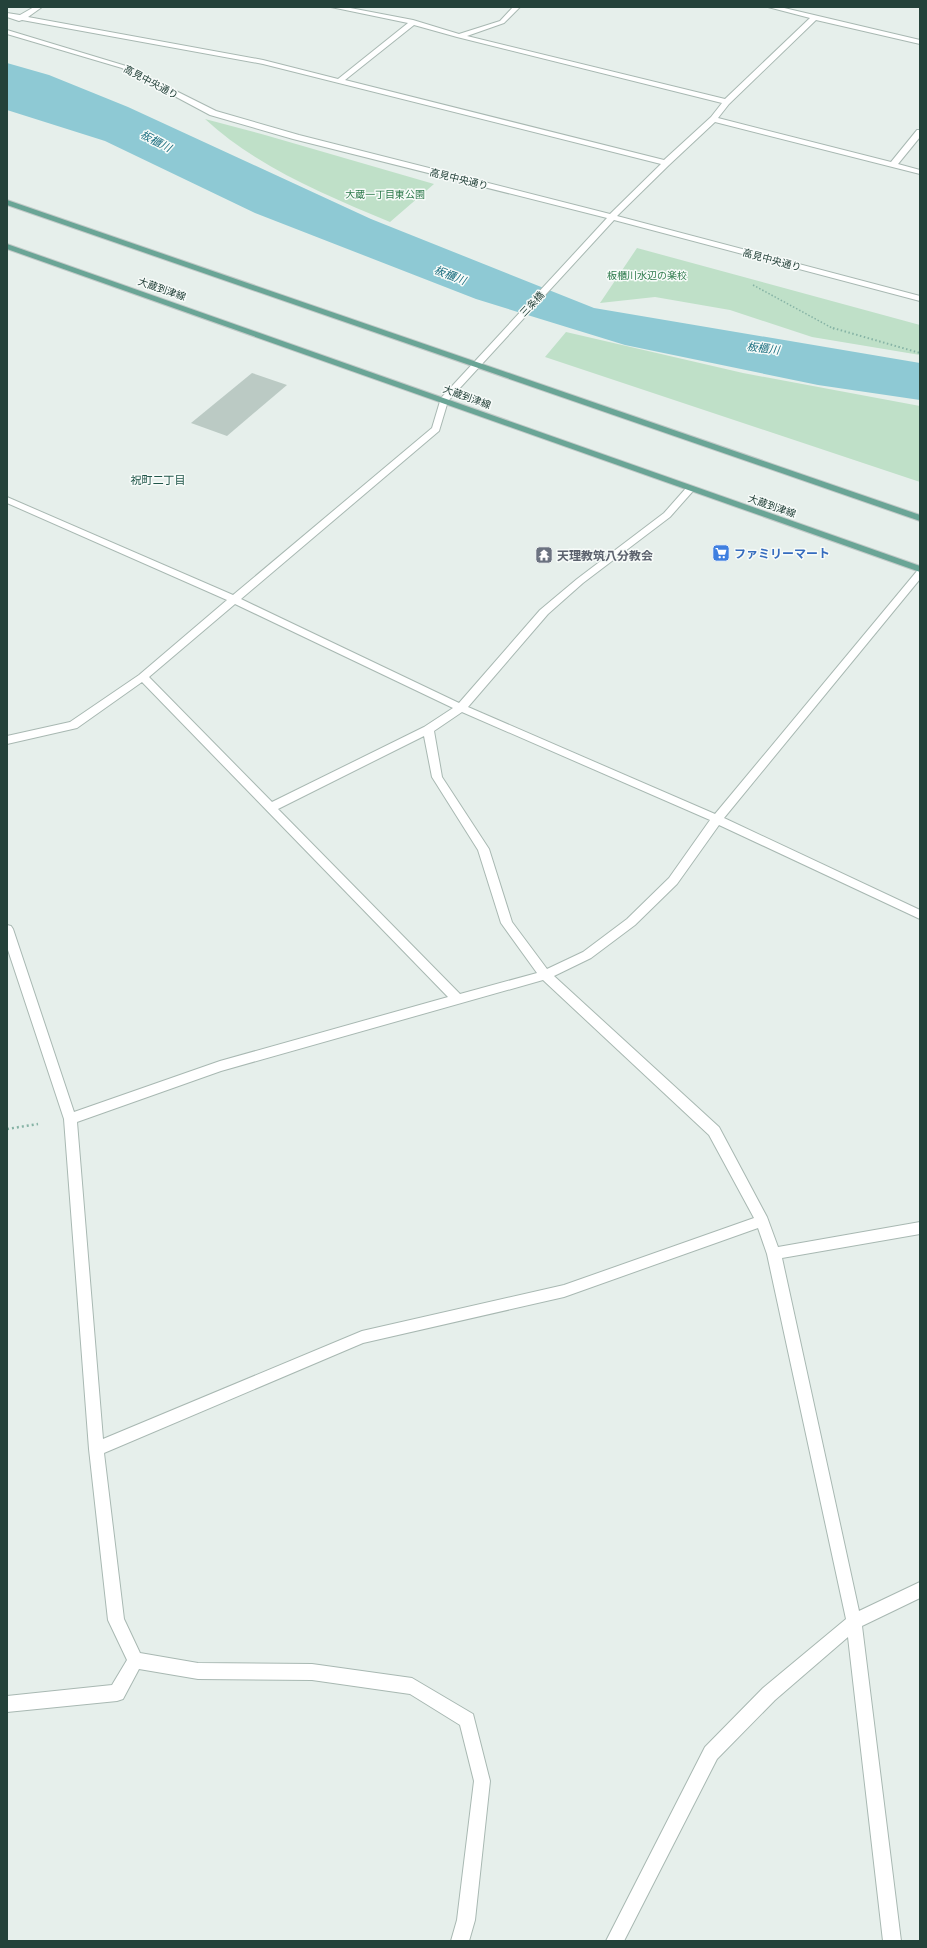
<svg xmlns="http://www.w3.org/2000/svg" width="927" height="1948" viewBox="0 0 927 1948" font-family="Quicksand,'Noto Sans JP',sans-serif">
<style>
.green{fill:#bfe0c8}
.water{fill:#8ec9d4}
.building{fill:#bbcac4}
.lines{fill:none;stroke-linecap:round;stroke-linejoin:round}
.minor-casing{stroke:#a8b8b2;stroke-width:2}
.major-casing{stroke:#c2cac8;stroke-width:2}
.path-far2{stroke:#86b3a5;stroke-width:1.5;stroke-dasharray:1.5 2;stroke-linecap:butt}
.path-far1{stroke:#86b3a5;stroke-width:2;stroke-dasharray:1.5 2.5;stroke-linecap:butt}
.path{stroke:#86b3a5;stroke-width:2.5;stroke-dasharray:2 3;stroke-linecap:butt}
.minor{fill:#fff;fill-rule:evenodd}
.major{fill:#6aa596;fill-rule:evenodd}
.labels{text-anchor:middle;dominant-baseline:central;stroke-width:3;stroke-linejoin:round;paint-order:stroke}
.far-street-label{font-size:10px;fill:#24423a;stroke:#f7fbf9}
.far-park-label{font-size:10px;fill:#2d7a4b;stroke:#f7fbf9}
.far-water-label{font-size:11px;font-style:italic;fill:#1c6f80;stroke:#f7fbf9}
.far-neighbourhood-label{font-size:11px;fill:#1f5548;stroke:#f7fbf9}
.shop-label{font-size:12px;font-weight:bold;fill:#366cbe;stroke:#f7fbf9;text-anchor:start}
.worship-label{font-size:12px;font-weight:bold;fill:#5b616d;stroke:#f7fbf9;text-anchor:start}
</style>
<rect width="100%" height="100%" fill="#e6efeb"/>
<g class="green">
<path d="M 205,119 L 265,135 L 434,184 L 390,222 C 325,195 257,167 205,119 Z"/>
<path d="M 637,248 L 920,325 L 920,355 L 812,337 L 730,310 L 655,297 L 600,303 Z"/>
<path d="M 566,332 L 743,373 L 920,406 L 920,482 L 545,357 Z"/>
</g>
<path class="water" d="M 7,63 L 49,75 L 128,107 L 371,219 L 594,308 L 920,363 L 920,400 L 818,385 L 625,345 L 476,299 L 255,213 L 105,141 L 7,110 Z"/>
<path class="building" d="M 252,373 L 287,385 L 227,436 L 191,423 Z"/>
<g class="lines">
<defs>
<path id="minor" d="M 34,7 L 42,7 L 28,17 L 263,60 L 338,79 L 408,23 L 331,7 L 345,7 L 413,20 L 459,34 L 500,21 L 513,7 L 520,7 L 504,23 L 467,36 L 725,99 L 810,18 L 768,7 L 780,7 L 920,40 L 920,44 L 816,20 L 729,104 L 718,118 L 891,162 L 917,130 L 920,130 L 920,137 L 898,164 L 920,170 L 920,174 L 715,122 L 669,165 L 617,216 L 920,296 L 920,301 L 614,220 L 448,401 L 439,431 L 241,599 L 459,703 L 540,610 L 577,579 L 664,513 L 687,487 L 693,487 L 695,489 L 693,491 L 670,517 L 583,583 L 548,614 L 468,707 L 715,814 L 917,571 L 920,570 L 920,579 L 724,818 L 920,910 L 920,919 L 719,825 L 677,884 L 635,925 L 591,958 L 554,976 L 719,1127 L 767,1217 L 778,1247 L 920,1222 L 920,1234 L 782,1258 L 859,1611 L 920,1582 L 920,1598 L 862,1626 L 901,1941 L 883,1941 L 848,1637 L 775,1700 L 717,1759 L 624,1941 L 606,1941 L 705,1747 L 763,1688 L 846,1619 L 767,1254 L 758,1228 L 564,1297 L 363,1343 L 104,1453 L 124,1619 L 140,1653 L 198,1663 L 312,1664 L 412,1678 L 473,1714 L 490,1781 L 475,1920 L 469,1941 L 451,1941 L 457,1920 L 474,1781 L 460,1725 L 410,1694 L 312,1680 L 198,1679 L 139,1669 L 123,1699 L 117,1701 L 7,1712 L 7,1696 L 112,1685 L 127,1660 L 108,1620 L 89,1449 L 64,1119 L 7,947 L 7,925 L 11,926 L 13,929 L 74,1112 L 220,1061 L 448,997 L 142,682 L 77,728 L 7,744 L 7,736 L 70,722 L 139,675 L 227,600 L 7,503 L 7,497 L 233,595 L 432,428 L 441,398 L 607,218 L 293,139 L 210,115 L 122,68 L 7,34 L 7,30 L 126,66 L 216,111 L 299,135 L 610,214 L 661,164 L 263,64 L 22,20 L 19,21 L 7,17 L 7,13 L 20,15 ZM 414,25 L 457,37 L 722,103 L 711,117 L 664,160 L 345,80 ZM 235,604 L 453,708 L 424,727 L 272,802 L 149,677 ZM 462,712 L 710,820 L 669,878 L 627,919 L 583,952 L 547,969 L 512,922 L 489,849 L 442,777 L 434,731 ZM 424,736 L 432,777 L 478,850 L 501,923 L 537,973 L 460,994 L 278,809 ZM 543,980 L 709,1135 L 754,1218 L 564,1285 L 362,1331 L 103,1439 L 77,1122 L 221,1071 Z"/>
<g id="major">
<path d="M 7,200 L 920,515 L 920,521 L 7,205 Z"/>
<path d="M 7,244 L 920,566 L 920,572 L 7,249 Z"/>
</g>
</defs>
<use href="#minor" class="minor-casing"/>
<use href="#major" class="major-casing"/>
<path class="path-far2" d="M 753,285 L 834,329"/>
<path class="path-far1" d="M 833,328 L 920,353"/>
<path class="path" d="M 7,1129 L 38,1124"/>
<use href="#minor" class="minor"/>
<use href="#major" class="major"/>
</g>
<defs>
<symbol id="supermarket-square" viewBox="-11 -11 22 22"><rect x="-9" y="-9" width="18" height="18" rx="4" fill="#3f7fe0" stroke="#f7fbf9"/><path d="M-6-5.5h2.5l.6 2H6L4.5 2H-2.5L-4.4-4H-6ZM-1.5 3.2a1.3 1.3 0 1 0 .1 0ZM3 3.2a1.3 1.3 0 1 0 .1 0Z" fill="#fff"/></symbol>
<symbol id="temple-square" viewBox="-11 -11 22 22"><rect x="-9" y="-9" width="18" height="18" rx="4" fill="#6b7280" stroke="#f7fbf9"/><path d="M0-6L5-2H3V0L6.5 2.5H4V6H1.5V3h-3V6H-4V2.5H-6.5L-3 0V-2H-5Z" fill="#fff"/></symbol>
</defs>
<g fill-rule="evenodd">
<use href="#supermarket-square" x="711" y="543" width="20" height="20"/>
<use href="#temple-square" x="534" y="545" width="20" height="20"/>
</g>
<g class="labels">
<g class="far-street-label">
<text transform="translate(151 82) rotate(28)">高見中央通り</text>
<text transform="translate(459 179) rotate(14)">高見中央通り</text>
<text transform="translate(772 260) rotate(15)">高見中央通り</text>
<text transform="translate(162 289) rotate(19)">大蔵到津線</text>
<text transform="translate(532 304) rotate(-47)">三条橋</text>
<text transform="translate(467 397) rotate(20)">大蔵到津線</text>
<text transform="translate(772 506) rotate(19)">大蔵到津線</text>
</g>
<g class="far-park-label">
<text x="385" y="194">大蔵一丁目東公園</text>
<text x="647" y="275">板櫃川水辺の楽校</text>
</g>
<g class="far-water-label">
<text transform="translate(156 141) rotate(28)">板櫃川</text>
<text transform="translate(450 275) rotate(21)">板櫃川</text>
<text transform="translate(763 348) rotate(7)">板櫃川</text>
</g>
<g class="far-neighbourhood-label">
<text x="158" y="480">祝町二丁目</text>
</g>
<g class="shop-label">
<text x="734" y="553">ファミリーマート</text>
</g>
<g class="worship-label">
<text x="557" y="555">天理教筑八分教会</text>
</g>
</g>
<rect width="927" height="1948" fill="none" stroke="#24423a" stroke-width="16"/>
</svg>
